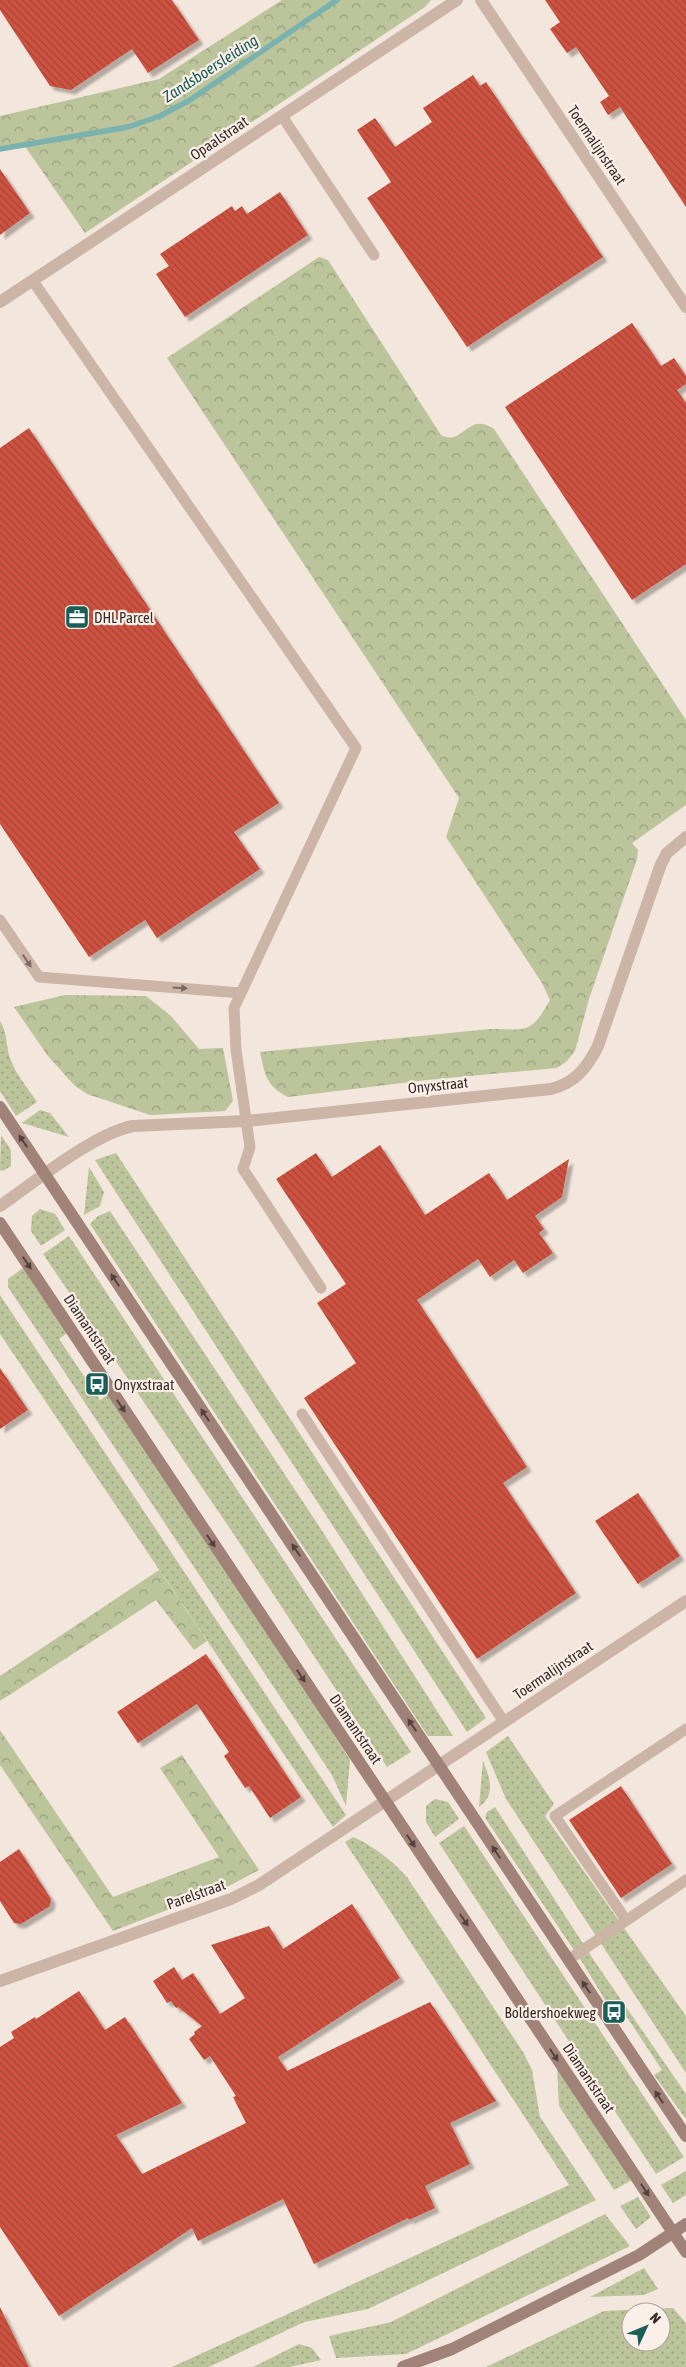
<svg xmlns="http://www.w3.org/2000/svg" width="686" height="2367" viewBox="0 0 686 2367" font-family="'Asap Condensed',sans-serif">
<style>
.grass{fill:url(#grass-dots);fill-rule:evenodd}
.forest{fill:url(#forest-crowns)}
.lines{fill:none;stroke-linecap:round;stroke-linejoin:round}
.stream{stroke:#79b2ae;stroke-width:5.5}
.building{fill:url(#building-back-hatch);filter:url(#shadow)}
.lane{stroke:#ccb4a7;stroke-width:11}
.street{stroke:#ccb4a7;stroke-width:12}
.secondary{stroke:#a08278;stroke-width:12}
.oneway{fill:#7b6961}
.oneway2{fill:#52413c}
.labels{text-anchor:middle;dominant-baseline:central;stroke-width:4.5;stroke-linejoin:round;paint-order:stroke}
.street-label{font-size:15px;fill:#382b28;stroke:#fbf0e9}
.poi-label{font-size:15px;fill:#382b28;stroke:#fbf0e9;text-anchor:start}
.water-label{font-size:16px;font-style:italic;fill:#1b5d59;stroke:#fbf0e9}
</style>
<defs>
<pattern id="grass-dots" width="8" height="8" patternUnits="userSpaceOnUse" patternTransform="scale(1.25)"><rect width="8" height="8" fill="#bbc49b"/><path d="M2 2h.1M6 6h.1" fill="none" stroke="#999f7e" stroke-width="1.8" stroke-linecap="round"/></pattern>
<pattern id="forest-crowns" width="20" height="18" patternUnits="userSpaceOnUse" patternTransform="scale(1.25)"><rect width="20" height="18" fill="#bbc49b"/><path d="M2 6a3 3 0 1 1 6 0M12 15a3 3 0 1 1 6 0" fill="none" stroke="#999f7e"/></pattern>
<pattern id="building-back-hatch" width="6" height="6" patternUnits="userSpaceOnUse" patternTransform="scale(1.25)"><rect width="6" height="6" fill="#cd5241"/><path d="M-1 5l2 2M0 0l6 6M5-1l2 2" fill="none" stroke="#a74436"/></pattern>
<filter id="shadow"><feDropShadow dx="4.5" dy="4.5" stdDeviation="1" flood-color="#0004"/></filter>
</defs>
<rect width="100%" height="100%" fill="#f3e6dc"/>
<g class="grass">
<path d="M 0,1021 C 7,1031 6,1044 9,1055 C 14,1072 27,1087 37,1102 L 16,1116 L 0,1091 Z"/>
<path d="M 40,1110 L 50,1113 L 69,1137 L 22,1123 Z"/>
<path d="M 1,1135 L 11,1150 L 11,1166 L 3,1171 L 0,1170 Z"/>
<path d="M 116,1153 L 486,1718 L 467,1732 L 95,1160 Z"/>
<path d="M 89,1167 L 104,1192 L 100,1206 L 84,1215 Z"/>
<path d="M 40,1209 L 55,1214 L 65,1230 L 41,1246 L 31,1231 L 32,1216 Z"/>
<path d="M 110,1211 L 317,1523 L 453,1736 L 428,1736 L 90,1224 L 98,1216 Z"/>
<path d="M 69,1236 L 411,1752 L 387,1767 L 233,1533 L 43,1254 Z"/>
<path d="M 23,1268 L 67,1333 L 59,1339 L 100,1400 L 108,1395 L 272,1638 L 350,1760 L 346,1806 L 332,1775 L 8,1287 L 8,1279 Z"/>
<path d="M 0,1295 L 346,1815 L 333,1827 L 0,1334 Z"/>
<path d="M 508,1736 L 554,1804 L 545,1816 L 686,2016 L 686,2073 L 506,1799 L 486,1752 Z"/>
<path d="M 483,1761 C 490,1778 496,1795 479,1807 Z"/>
<path d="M 435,1799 L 448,1802 L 459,1819 L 435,1837 L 426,1822 L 426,1806 Z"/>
<path d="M 495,1807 L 593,1959 L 686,2094 L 686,2119 L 654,2075 L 662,2070 L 619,2005 L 611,2010 L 584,1965 L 485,1818 L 487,1812 Z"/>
<path d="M 464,1826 L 684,2157 L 656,2174 L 439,1843 Z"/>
<path d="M 353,1837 C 374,1846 391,1860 407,1877 L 523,2052 L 532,2070 L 540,2117 L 596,2200 L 368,2309 L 304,2322 L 209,2367 L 172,2367 L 569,2185 L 345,1842 Z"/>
<path d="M 557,2067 L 632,2180 L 614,2190 L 559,2106 Z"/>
<path d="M 686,2171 L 686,2195 L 673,2203 L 661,2185 Z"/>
<path d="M 638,2197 L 651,2217 L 636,2229 L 620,2206 Z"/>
<path d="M 605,2214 L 630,2246 L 406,2354 L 336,2358 L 329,2336 L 391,2322 Z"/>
<path d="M 644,2268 L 658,2289 L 644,2295 L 590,2297 Z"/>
<path d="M 673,2308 L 686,2323 L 686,2367 L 486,2367 L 604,2311 ZM 631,2312 L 661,2312 L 661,2342 L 631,2342 Z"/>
<path d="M 299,2344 L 312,2348 L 321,2360 L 290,2367 L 253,2367 Z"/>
</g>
<g class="forest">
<path d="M 282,0 L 431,0 L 425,7 L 85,233 L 24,145 L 0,149 L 0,116 L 159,79 Z"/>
<path d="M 319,257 L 328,260 L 441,435 C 464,447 467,411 494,429 L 686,720 L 686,805 L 632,843 L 638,850 L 637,859 L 589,999 L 575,1051 L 567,1061 L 557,1068 L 427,1080 L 288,1097 C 266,1086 265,1075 260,1052 L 490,1029 C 528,1029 530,1035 550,1000 L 542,983 L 446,837 L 459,798 L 167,358 Z"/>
<path d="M 65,995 L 146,996 L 171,1016 L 199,1049 L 223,1048 L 233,1101 L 225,1111 L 150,1115 L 87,1094 L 74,1085 L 48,1056 L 14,1007 Z"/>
<path d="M 159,1570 L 207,1641 L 194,1650 L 156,1600 L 0,1701 L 0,1676 Z"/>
<path d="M 0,1730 L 113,1897 L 219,1857 L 160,1768 L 182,1755 L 259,1870 L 229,1886 L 113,1931 L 0,1765 Z"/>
</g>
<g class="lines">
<path class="stream" d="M 0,149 L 128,127 L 160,116 L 190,100 L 337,0"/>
</g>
<g class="building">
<path d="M 0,0 L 172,0 L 199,40 L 148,73 L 132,49 L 71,90 L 50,86 L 0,10 Z"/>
<path d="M 545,0 L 686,0 L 686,207 L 620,107 L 608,115 L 600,102 L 609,96 L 576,47 L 567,53 L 550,29 L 560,22 Z"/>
<path d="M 473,75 L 480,86 L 486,82 L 603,257 L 467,347 L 367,198 L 391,182 L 357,130 L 375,118 L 395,147 L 432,122 L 423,108 Z"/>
<path d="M 0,169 L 30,213 L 0,235 Z"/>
<path d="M 280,192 L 308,235 L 185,317 L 156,274 L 169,266 L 160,254 L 232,206 L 235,211 L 242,206 L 247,214 Z"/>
<path d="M 632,323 L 661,366 L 674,358 L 686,376 L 686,384 L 677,390 L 686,403 L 686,564 L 632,600 L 505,407 Z"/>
<path d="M 29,428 L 279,803 L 234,832 L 260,869 L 157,938 L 145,920 L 89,957 L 0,824 L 0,448 Z"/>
<path d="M 380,1145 L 425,1215 L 489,1173 L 507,1200 L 569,1159 L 562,1197 L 535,1216 L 544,1229 L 539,1233 L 553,1253 L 523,1273 L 514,1260 L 490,1277 L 478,1259 L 417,1300 L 527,1467 L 503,1483 L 576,1593 L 477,1659 L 304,1398 L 356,1363 L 317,1303 L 346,1284 L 276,1179 L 316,1153 L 332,1177 Z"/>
<path d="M 0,1368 L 28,1410 L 0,1429 Z"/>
<path d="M 638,1493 L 680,1556 L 638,1584 L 595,1521 Z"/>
<path d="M 206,1654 L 301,1797 L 270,1818 L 249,1786 L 245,1788 L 224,1756 L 229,1752 L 197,1704 L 138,1743 L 117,1712 Z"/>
<path d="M 621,1786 L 672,1864 L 621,1898 L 569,1820 Z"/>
<path d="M 19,1849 L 51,1899 L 50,1906 L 21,1924 L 14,1923 L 0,1901 L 0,1862 Z"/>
<path d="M 352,1904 L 400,1978 L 278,2057 L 287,2071 L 430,2002 L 496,2101 L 450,2123 L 470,2164 L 425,2186 L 435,2208 L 409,2220 L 408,2218 L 314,2264 L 283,2199 L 198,2241 L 192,2228 L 59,2316 L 0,2227 L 0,2047 L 14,2038 L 11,2032 L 35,2017 L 36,2019 L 79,1991 L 105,2030 L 125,2017 L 182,2103 L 116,2135 L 142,2174 L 246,2123 L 233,2097 L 236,2096 L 210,2056 L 204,2060 L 189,2039 L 195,2034 L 194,2032 L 202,2026 L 178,2007 L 176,2008 L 171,2001 L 167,2003 L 153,1981 L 174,1967 L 182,1980 L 193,1973 L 220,2014 L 245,1998 L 211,1945 L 269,1926 L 283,1949 Z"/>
<path d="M 0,2307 L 29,2367 L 0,2367 Z"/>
</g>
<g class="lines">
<g class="lane">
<path d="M 282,116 L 374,255"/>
<path d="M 33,281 L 356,748 L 234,1008 L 236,1050 L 250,1147 L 243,1169 L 321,1288"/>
<path d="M 0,920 L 39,977 L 241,993"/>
<path d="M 302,1414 L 504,1722"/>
<path d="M 626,1920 L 555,1816 L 686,1729"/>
<path d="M 568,1960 L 686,1880"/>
</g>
<g class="street">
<path d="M 481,0 L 686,307"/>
<path d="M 0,302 L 457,0"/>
<path d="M 0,1206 C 35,1182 93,1134 133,1126 L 246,1121 L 551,1089 C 575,1083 587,1068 598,1046 L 661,864 L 667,853 L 686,837"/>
<path d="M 0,1981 L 231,1899 L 259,1885 L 686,1601"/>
</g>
<g class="secondary">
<path d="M 0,1107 L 686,2136"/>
<path d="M 0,1223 L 686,2252"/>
<path d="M 403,2367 L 452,2349 L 639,2255 L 686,2224"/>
</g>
</g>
<defs><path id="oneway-solid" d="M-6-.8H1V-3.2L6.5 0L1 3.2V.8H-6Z" transform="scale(1.25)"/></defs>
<g class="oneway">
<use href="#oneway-solid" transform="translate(27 961) rotate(56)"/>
<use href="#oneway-solid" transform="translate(180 988) rotate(4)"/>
</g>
<g class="oneway2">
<use href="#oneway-solid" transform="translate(23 1141) rotate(-124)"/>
<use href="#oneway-solid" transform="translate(27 1263) rotate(56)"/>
<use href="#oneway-solid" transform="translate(115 1280) rotate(-124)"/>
<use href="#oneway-solid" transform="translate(121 1406) rotate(56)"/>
<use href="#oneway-solid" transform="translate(205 1415) rotate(-124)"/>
<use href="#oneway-solid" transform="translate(211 1541) rotate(56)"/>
<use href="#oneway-solid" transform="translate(296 1550) rotate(-124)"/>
<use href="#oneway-solid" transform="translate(301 1676) rotate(56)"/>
<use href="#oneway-solid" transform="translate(412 1725) rotate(-124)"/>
<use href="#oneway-solid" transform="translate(411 1841) rotate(56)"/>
<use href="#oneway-solid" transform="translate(496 1852) rotate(-124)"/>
<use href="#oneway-solid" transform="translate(464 1920) rotate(56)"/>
<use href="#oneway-solid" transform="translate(586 1987) rotate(-124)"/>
<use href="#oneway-solid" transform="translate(554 2055) rotate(56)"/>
<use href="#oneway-solid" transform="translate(659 2097) rotate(-124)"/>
<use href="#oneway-solid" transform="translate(645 2190) rotate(57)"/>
</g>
<defs>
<symbol id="office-square" viewBox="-11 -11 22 22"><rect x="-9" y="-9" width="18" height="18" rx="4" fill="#1b5d59" stroke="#fbf0e9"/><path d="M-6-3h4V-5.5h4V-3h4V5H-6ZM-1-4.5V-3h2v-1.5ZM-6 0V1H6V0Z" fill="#fff"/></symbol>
<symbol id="bus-square" viewBox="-11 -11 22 22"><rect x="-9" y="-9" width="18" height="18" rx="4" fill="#1b5d59" stroke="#fbf0e9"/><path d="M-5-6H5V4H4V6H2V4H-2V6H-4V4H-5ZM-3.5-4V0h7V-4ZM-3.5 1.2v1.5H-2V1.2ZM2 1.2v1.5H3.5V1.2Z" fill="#fff"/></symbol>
</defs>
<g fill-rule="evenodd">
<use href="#office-square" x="63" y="603" width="28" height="28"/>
<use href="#bus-square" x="83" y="1370" width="28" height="28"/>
<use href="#bus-square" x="600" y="1998" width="28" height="28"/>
</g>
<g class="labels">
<g class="street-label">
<text transform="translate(219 138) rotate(-34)">Opaalstraat</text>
<text transform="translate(597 145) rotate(56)">Toermalijnstraat</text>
<text transform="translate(438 1085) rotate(-6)">Onyxstraat</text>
<text transform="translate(90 1329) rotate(56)">Diamantstraat</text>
<text transform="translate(553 1670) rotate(-34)">Toermalijnstraat</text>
<text transform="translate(356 1729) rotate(56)">Diamantstraat</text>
<text transform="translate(196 1894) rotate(-20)">Parelstraat</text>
<text transform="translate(589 2078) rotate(56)">Diamantstraat</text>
</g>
<g class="poi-label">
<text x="94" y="617">DHL Parcel</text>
<text x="114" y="1384">Onyxstraat</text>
<text x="596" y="2012" text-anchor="end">Boldershoekweg</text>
</g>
<g class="water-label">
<text transform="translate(210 68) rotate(-33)">Zandsboersleiding</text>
</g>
</g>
<g transform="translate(646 2327) rotate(46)"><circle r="24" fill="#fbf0e9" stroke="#ada19c"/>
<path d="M0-4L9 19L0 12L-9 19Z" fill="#1b5d59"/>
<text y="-8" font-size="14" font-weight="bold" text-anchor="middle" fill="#382b28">N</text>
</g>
</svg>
